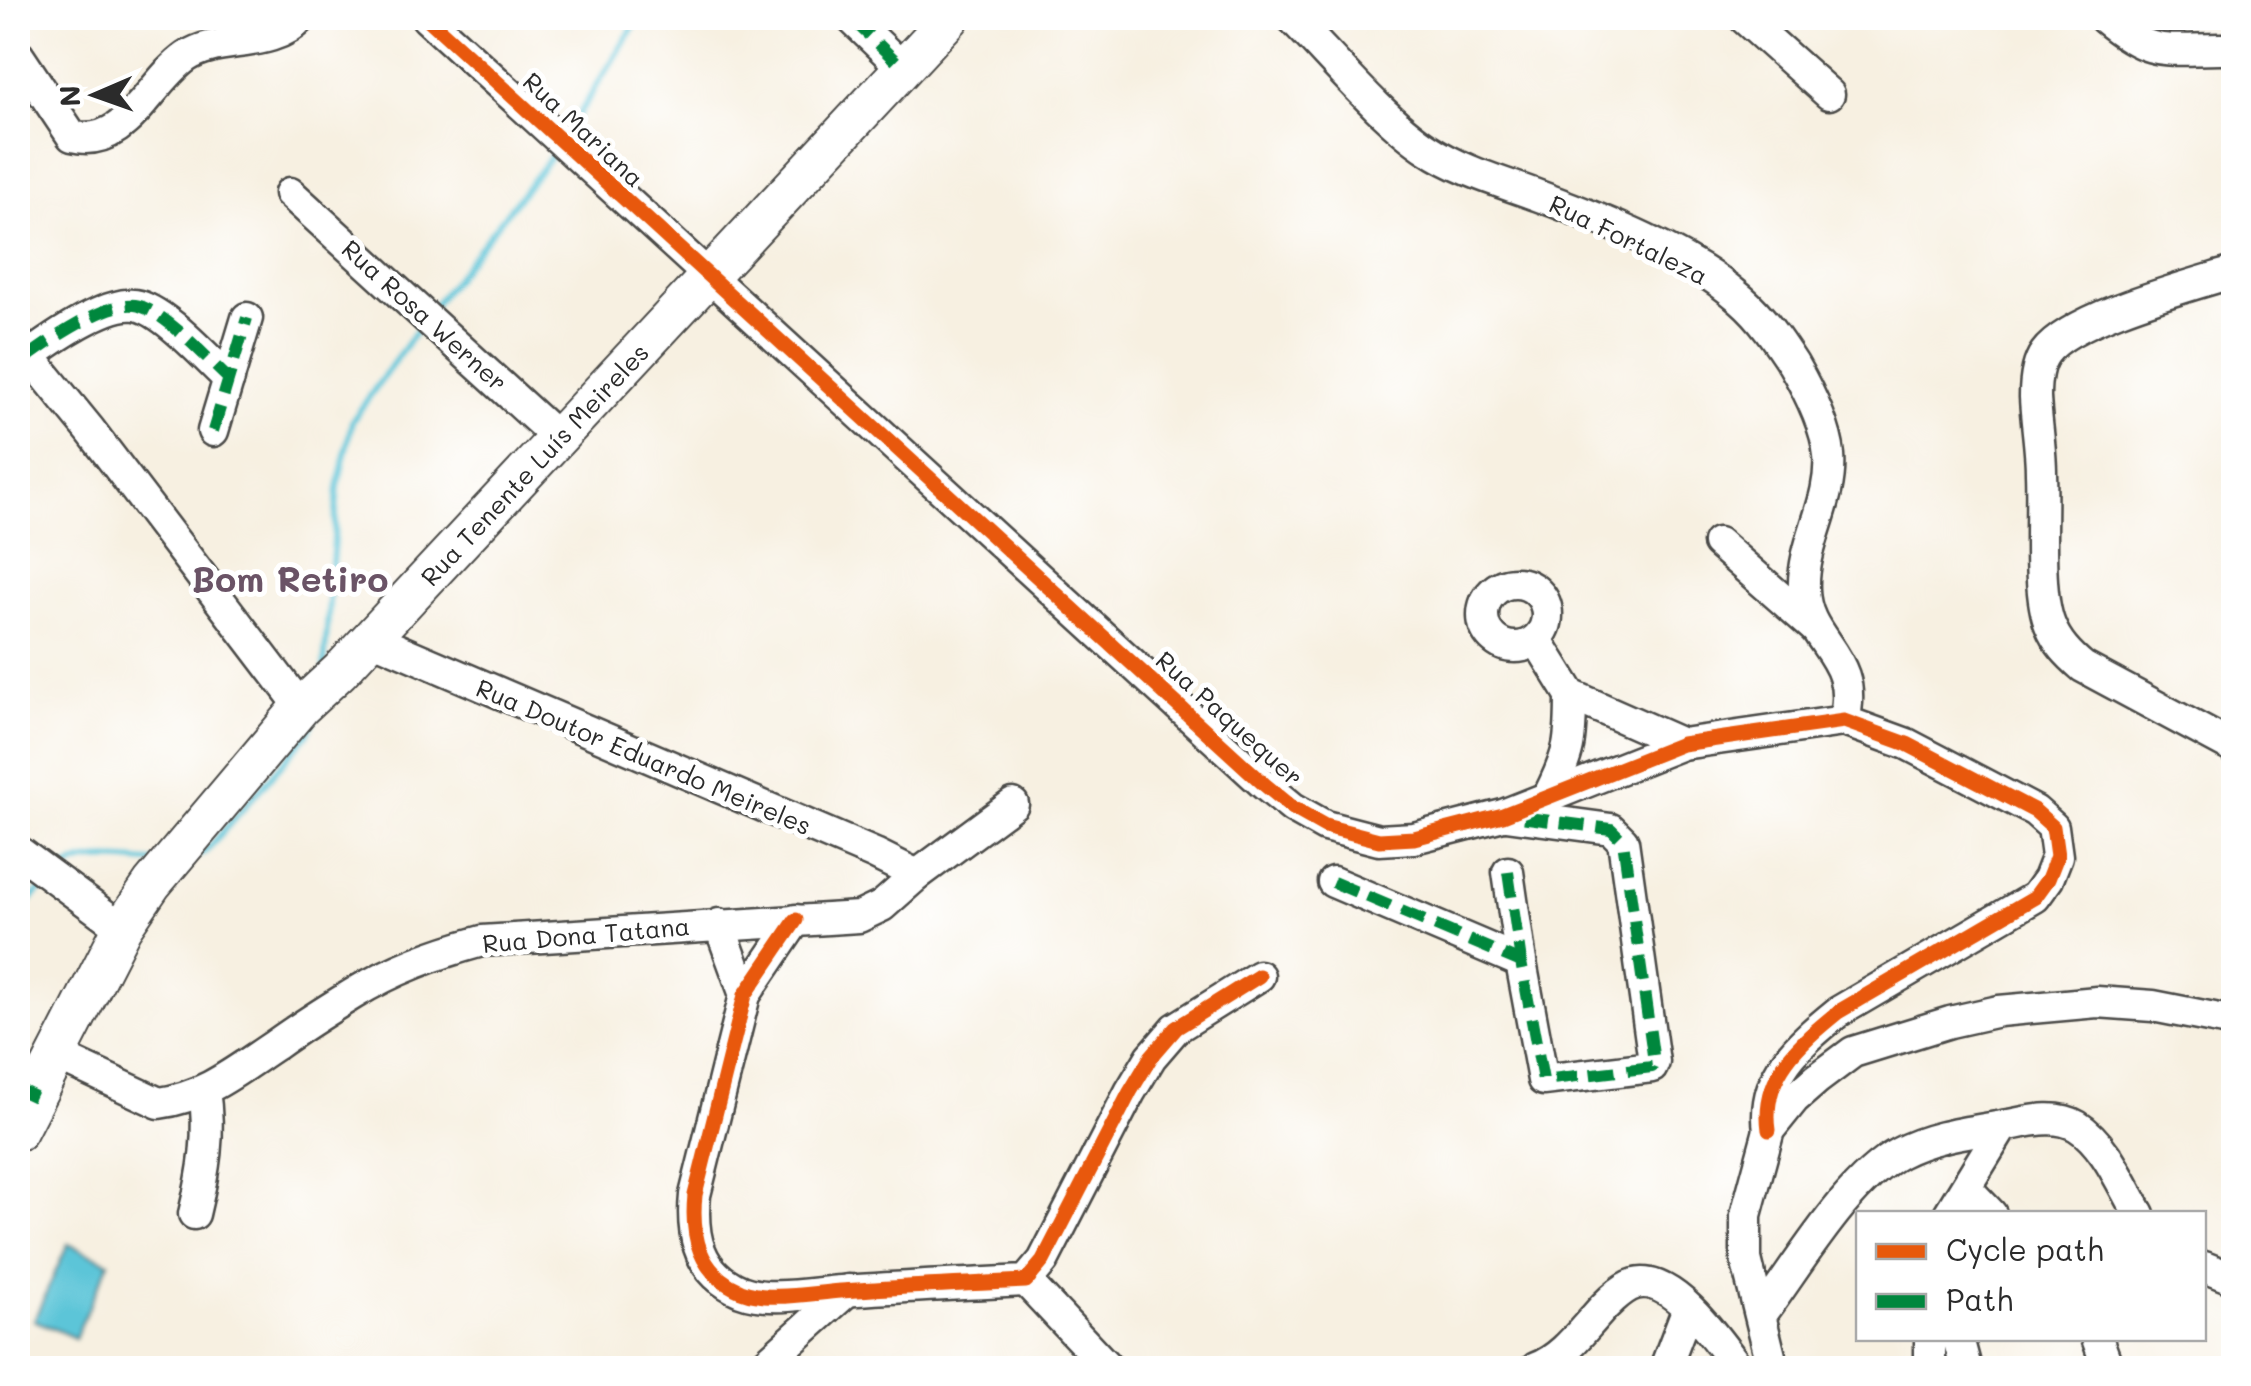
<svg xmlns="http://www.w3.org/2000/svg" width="2251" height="1386" viewBox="0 0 2251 1386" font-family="Mali,sans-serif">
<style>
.water{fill:#5cc5d8;stroke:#447882;stroke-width:2.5}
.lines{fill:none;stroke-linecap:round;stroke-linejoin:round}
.stream{stroke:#5cc5d8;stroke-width:6}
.minor-casing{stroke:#4a4946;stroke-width:35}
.major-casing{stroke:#4a4946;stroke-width:42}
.minor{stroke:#fff;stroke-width:30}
.major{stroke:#fff;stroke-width:38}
.quiet{stroke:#00873e;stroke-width:12;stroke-dasharray:25 12;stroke-linecap:butt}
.cycleway-casing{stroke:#fff;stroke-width:21}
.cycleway{stroke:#e8590c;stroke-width:15}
.labels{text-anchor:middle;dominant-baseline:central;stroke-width:10;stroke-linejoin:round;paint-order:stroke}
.street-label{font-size:25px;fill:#2b2b2b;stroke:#fff}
.district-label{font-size:35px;font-weight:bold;fill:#6a5366;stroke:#fff}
</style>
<rect width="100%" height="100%" fill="#fff"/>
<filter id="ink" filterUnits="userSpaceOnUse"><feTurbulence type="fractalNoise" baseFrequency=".01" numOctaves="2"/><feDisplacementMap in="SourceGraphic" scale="20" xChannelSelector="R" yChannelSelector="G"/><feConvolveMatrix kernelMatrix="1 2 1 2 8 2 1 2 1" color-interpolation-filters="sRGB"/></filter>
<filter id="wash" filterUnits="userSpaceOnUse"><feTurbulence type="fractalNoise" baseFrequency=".0048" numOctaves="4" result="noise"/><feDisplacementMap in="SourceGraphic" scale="40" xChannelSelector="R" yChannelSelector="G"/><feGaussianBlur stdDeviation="2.25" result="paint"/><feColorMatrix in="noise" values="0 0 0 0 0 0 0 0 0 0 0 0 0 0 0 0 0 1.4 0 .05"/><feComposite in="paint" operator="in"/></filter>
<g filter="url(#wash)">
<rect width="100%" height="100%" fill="#f7f0e1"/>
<path class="water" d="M 68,1244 L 109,1262 L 75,1338 L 34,1320 Z"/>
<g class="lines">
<g class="stream">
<path d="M 566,135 L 639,18"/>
<path d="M 431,309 L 556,150"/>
<path d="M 324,667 L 338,487 L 352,421 L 421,324"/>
<path d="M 198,855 L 206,851 L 307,735 L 318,713"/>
<path d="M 62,871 C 84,853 127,861 153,862"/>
<path d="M 18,913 L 45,885"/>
</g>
</g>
</g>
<g filter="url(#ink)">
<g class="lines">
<defs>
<g id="minor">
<path d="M 427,18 L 1265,785 L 1293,808 L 1325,826 L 1379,840 L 1414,838 L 1503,815 L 1682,744 L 1844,721 L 1907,744 L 2035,811 L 2053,827 L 2057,856 L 2048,879 L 2035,897 L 1838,1012 C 1800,1043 1761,1075 1769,1130"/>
<path d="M 851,18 L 903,68"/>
<path d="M 1292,18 C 1331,57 1382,119 1428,149 C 1461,171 1502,182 1539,196 C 1604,220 1688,253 1741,299 C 1762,317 1778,341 1793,364 C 1808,390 1826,425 1829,455 C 1833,502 1802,543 1804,589 C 1805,644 1861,654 1844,721"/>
<path d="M 1744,18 L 1829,94"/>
<path d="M 2104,18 C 2154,60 2167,48 2227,49 L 2234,52"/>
<path d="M 18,55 L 72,136 C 125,150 149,83 186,57 C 218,35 270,50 301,18"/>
<path d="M 290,193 L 559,439"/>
<path d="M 2234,272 C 2189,286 2071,317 2045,353 C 2037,364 2035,383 2035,397 C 2036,422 2041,448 2041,473 C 2043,514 2036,590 2050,625 C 2057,643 2069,655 2083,667 L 2234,748"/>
<path d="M 18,342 L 90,430 L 301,707"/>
<path d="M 29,356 C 52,339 107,301 135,305 C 163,309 207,359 229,379"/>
<path d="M 213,431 L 247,318"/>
<path d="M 1718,543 L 1815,628"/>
<circle cx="1515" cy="615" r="32"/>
<path d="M 371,638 L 875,854 L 917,875"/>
<path d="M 1537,640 L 1571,695 L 1682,744"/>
<path d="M 1549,795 C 1570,753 1571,742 1571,695"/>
<path d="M 1506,815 L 1611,829 L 1623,841 L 1654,1062 L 1652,1067 L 1543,1080 L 1521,962 L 1508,872"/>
<path d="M 18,851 L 122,928"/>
<path d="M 1333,882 L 1521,962"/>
<path d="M 796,920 L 745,995 L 695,1195 C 691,1235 698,1273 741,1291 C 769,1302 811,1293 841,1291 C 902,1287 964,1284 1026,1281 L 1043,1261 L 1130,1092 L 1151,1057 L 1176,1028 L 1259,976"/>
<path d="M 719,924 L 745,995"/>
<path d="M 54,1054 L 159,1103 C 205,1097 237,1070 275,1045 C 300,1027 327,1010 353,994 C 394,969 435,954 482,941 L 859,917 L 882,906 L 917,875 L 1013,804"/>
<path d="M 1966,1188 L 1991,1214"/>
<path d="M 194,1214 C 204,1173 211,1134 204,1091"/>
<path d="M 1949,1214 L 2003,1126"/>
<path d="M 2204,1267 L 2234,1279"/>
<path d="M 1026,1281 L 1108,1368"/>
<path d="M 1761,1315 C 1798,1266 1846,1182 1899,1153 C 1931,1136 1968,1132 2003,1126 C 2027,1122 2055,1113 2077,1126 C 2106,1144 2122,1186 2139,1214"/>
<path d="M 1958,1338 L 1966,1368"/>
<path d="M 2097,1338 L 2108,1368"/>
<path d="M 761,1368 L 848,1290"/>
<path d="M 1536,1368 C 1560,1359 1577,1337 1594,1318 C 1603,1307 1621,1288 1635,1284 C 1672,1274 1719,1342 1738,1368"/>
<path d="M 1665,1368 L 1688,1308"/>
<path d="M 1773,1368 L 1746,1259 L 1746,1215 L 1769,1130 L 1794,1099 L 1817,1079 L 1853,1052 L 1950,1022 L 1999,1011 L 2097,1002 L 2153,1006 L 2234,1022"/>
<path d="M 1930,1368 L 1930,1338"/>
</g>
<path id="major" d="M 18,1131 L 122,928 L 152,884 L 301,707 L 340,671 L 950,18"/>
</defs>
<use href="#minor" class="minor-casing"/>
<use href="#major" class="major-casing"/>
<use href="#minor" class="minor"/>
<use href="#major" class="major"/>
<g class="quiet">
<path d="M 851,18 L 903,68"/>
<path d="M 29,356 C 52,339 107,301 135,305 C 163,309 207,359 229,379"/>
<path d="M 213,431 L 247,318"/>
<path d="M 1508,872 L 1521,962 L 1543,1080 L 1652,1067 L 1654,1062 L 1623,841 L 1611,829 L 1513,816"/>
<path d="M 1333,882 L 1521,962"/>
<path d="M 18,1089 L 35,1097"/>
</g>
<defs>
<g id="cycleway">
<path d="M 427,18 L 1265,785 L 1293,808 L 1325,826 L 1379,840 L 1414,838 L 1503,815 L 1682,744 L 1844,721 L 1907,744 L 2035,811 L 2053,827 L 2057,856 L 2048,879 L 2035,897 L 1838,1012 C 1800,1043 1761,1075 1769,1130"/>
<path d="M 796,920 L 745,995 L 695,1195 C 691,1235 698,1273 741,1291 C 769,1302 811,1293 841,1291 C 902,1287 964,1284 1026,1281 L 1043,1261 L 1130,1092 L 1151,1057 L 1176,1028 L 1259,976"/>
</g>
</defs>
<use href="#cycleway" class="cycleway-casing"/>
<use href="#cycleway" class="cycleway"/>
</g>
</g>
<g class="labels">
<g class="street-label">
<text transform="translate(584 129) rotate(43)">Rua Mariana</text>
<text transform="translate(1629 239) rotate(26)">Rua Fortaleza</text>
<text transform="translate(425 315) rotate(42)">Rua Rosa Werner</text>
<text transform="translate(534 464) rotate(-47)">Rua Tenente Luís Meireles</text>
<text transform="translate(1230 718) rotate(42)">Rua Paquequer</text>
<text transform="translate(644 756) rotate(23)">Rua Doutor Eduardo Meireles</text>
<text transform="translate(586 934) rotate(-5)">Rua Dona Tatana</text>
</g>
<g class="district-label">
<text x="290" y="578">Bom Retiro</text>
</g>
</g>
<rect width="2251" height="1386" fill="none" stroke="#fff" stroke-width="60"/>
<rect x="1856" y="1211" width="350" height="130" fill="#ffffff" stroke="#aaaaaa" stroke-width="2.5"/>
<rect x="1876" y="1244" width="50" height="15" fill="#e8590c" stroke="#aaaaaa" stroke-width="2.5"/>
<text x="1946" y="1261" font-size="30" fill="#2b2b2b">Cycle path</text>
<rect x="1876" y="1294" width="50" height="15" fill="#00873e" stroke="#aaaaaa" stroke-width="2.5"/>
<text x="1946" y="1311" font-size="30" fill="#2b2b2b">Path</text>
<g transform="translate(95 95) rotate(268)" stroke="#ffffff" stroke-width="8" paint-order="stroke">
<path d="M0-8L18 38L0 25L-18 38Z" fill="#2b2b2b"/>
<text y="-15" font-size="28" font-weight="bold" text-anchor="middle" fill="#2b2b2b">N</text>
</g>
</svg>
